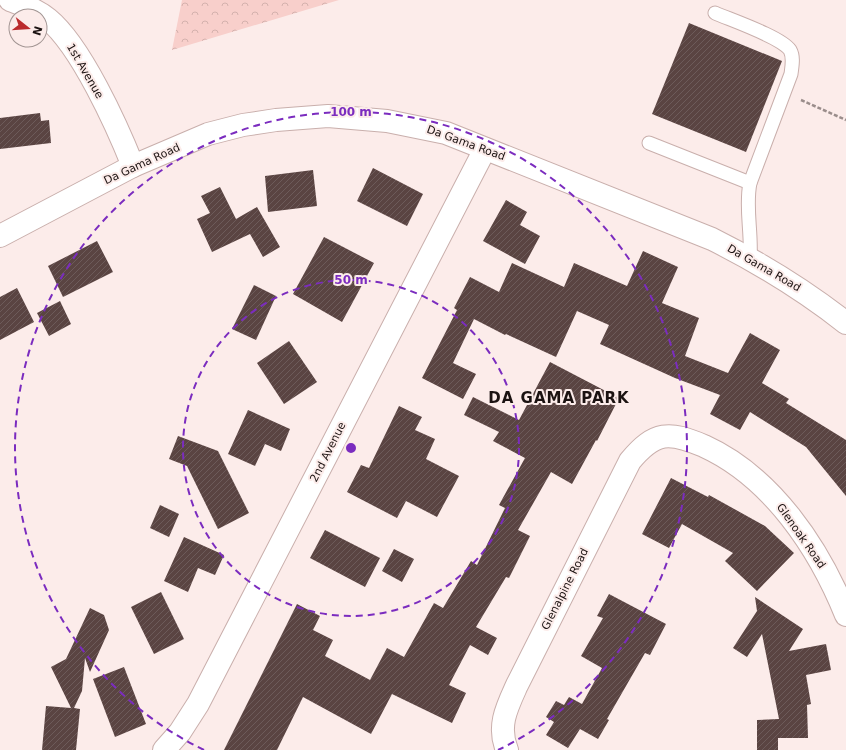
<svg xmlns="http://www.w3.org/2000/svg" width="846" height="750" viewBox="0 0 846 750" font-family="'DejaVu Sans',sans-serif">
<style>
.park{fill:url(#park-crowns)}
.building{fill:url(#building-hatch)}
.lines{fill:none;stroke-linecap:round;stroke-linejoin:round}
.service-casing{stroke:#c9afac;stroke-width:15}
.minor-casing{stroke:#c9afac;stroke-width:24}
.tertiary-casing{stroke:#c9afac;stroke-width:24}
.path{stroke:#9a8d8b;stroke-width:2.5;stroke-dasharray:4 2;stroke-linecap:butt}
.service{stroke:#fff;stroke-width:13}
.minor{stroke:#fff;stroke-width:22}
.tertiary{stroke:#fff;stroke-width:22}
.ring{fill:none;stroke:#7b2cbf;stroke-width:2;stroke-dasharray:7 5}
.labels{text-anchor:middle;dominant-baseline:central;stroke-width:4;stroke-linejoin:round;paint-order:stroke}
.street-label{font-size:11px;fill:#1b1211;stroke:#fcecea}
.district-label{font-size:15px;font-weight:bold;letter-spacing:1px;fill:#1b1211;stroke:#fcecea}
.centre{fill:#7b2cbf;stroke:#fcecea;stroke-width:2}
.ring-label{font-size:12px;text-anchor:middle;font-weight:bold;fill:#7b2cbf;stroke:#fcecea;stroke-width:4;stroke-linejoin:round;paint-order:stroke}
</style>
<defs>
<pattern id="park-crowns" width="20" height="18" patternUnits="userSpaceOnUse"><rect width="20" height="18" fill="#f8cfcb"/><path d="M2 6a3 3 0 1 1 6 0M12 15a3 3 0 1 1 6 0" fill="none" stroke="#d4b1ad"/></pattern>
<pattern id="building-hatch" width="6" height="6" patternUnits="userSpaceOnUse"><rect width="6" height="6" fill="#5a4442"/><path d="M-1 1l2-2M0 6l6-6M5 7l2-2" fill="none" stroke="#6d5b5a"/></pattern>
</defs>
<rect width="100%" height="100%" fill="#fcecea"/>
<path class="park" d="M 182,0 L 339,0 L 172,50 Z"/>
<g class="building">
<path d="M 689,23 L 782,61 L 746,152 L 652,114 Z"/>
<path d="M 40,113 L 41,121 L 49,120 L 51,143 L 0,149 L 0,118 Z"/>
<path d="M 373,168 L 423,194 L 407,226 L 357,201 Z"/>
<path d="M 313,170 L 317,206 L 268,212 L 265,176 Z"/>
<path d="M 220,187 L 236,219 L 257,207 L 280,247 L 263,257 L 250,234 L 212,252 L 197,219 L 210,213 L 201,196 Z"/>
<path d="M 506,200 L 527,212 L 520,225 L 540,236 L 525,264 L 483,241 Z"/>
<path d="M 324,237 L 374,263 L 342,322 L 293,294 Z"/>
<path d="M 97,241 L 113,272 L 63,297 L 48,266 Z"/>
<path d="M 643,251 L 678,267 L 662,303 L 699,318 L 685,356 L 728,373 L 750,333 L 780,350 L 762,383 L 789,399 L 786,403 L 846,440 L 846,496 L 806,447 L 750,412 L 740,430 L 710,414 L 720,395 L 675,378 L 600,344 L 609,325 L 577,311 L 556,357 L 506,334 L 505,335 L 474,319 L 453,363 L 476,374 L 463,399 L 422,378 L 457,310 L 454,308 L 470,277 L 499,292 L 512,263 L 564,287 L 574,263 L 627,286 Z"/>
<path d="M 254,285 L 276,296 L 256,340 L 232,329 Z"/>
<path d="M 17,288 L 34,322 L 0,340 L 0,297 Z"/>
<path d="M 60,301 L 71,324 L 49,336 L 37,313 Z"/>
<path d="M 289,341 L 317,382 L 284,404 L 257,363 Z"/>
<path d="M 550,362 L 619,398 L 597,441 L 596,440 L 572,484 L 551,472 L 518,530 L 530,536 L 509,578 L 506,577 L 476,627 L 497,638 L 488,655 L 470,645 L 449,685 L 466,693 L 452,723 L 392,694 L 371,734 L 303,697 L 277,750 L 224,750 L 297,604 L 320,616 L 313,630 L 333,640 L 325,656 L 370,680 L 387,648 L 404,657 L 434,603 L 443,608 L 471,561 L 477,565 L 505,508 L 499,505 L 525,458 L 493,441 L 499,432 L 464,415 L 473,397 L 519,420 Z"/>
<path d="M 399,406 L 422,417 L 415,430 L 435,439 L 426,459 L 459,476 L 437,517 L 406,501 L 397,518 L 347,492 L 361,465 L 369,468 Z"/>
<path d="M 248,410 L 290,429 L 281,451 L 265,444 L 255,466 L 228,454 Z"/>
<path d="M 178,436 L 218,451 L 249,513 L 218,529 L 187,466 L 169,459 Z"/>
<path d="M 671,478 L 708,497 L 709,495 L 765,526 L 794,553 L 757,591 L 725,561 L 733,553 L 682,524 L 669,548 L 642,534 Z"/>
<path d="M 160,505 L 179,514 L 169,537 L 150,528 Z"/>
<path d="M 325,530 L 380,558 L 365,587 L 310,558 Z"/>
<path d="M 184,537 L 224,555 L 215,575 L 198,568 L 188,592 L 164,581 Z"/>
<path d="M 394,549 L 414,559 L 402,582 L 382,571 Z"/>
<path d="M 161,592 L 184,639 L 154,654 L 131,607 Z"/>
<path d="M 609,594 L 666,624 L 650,655 L 645,653 L 607,719 L 609,720 L 598,739 L 580,729 L 568,748 L 546,735 L 554,722 L 546,717 L 556,701 L 564,705 L 569,697 L 582,704 L 602,668 L 581,656 L 603,618 L 597,616 Z"/>
<path d="M 755,597 L 803,629 L 789,651 L 826,644 L 831,670 L 806,675 L 811,704 L 807,705 L 808,738 L 778,738 L 778,750 L 757,750 L 757,720 L 779,719 L 762,634 L 747,657 L 733,648 L 757,611 Z"/>
<path d="M 90,608 L 104,615 L 109,630 L 90,672 L 85,658 L 82,691 L 74,708 L 80,709 L 76,750 L 42,750 L 46,706 L 71,708 L 51,667 L 66,659 Z"/>
<path d="M 124,667 L 146,724 L 115,737 L 93,679 Z"/>
</g>
<g class="lines">
<defs>
<g id="service">
<path d="M 715,13 C 731,20 781,37 790,50 C 794,57 792,66 791,74 L 750,183 C 745,207 752,233 750,258"/>
<path d="M 649,143 L 750,183"/>
</g>
<g id="minor">
<path d="M 10,0 C 23,5 37,10 48,19 C 81,46 117,126 133,166"/>
<path d="M 164,750 L 180,732 L 198,704 L 485,149"/>
<path d="M 507,750 C 497,726 507,707 517,685 L 630,461 C 655,431 669,431 704,446 C 772,477 819,548 846,615"/>
</g>
<path id="tertiary" d="M 0,236 L 133,166 L 208,134 L 243,125 L 276,120 L 328,116 L 387,121 L 446,133 L 712,239 C 760,263 804,290 846,323"/>
</defs>
<use href="#service" class="service-casing"/>
<use href="#minor" class="minor-casing"/>
<use href="#tertiary" class="tertiary-casing"/>
<path class="path" d="M 801,100 L 846,120"/>
<use href="#service" class="service"/>
<use href="#minor" class="minor"/>
<use href="#tertiary" class="tertiary"/>
</g>
<g class="ring">
<circle cx="351" cy="448" r="168"/>
<path d="M204 750A336 336 0 1 1 498 750"/>
</g>
<g class="labels">
<g class="street-label">
<text transform="translate(85 71) rotate(60)">1st Avenue</text>
<text transform="translate(466 143) rotate(20)">Da Gama Road</text>
<text transform="translate(142 164) rotate(-25)">Da Gama Road</text>
<text transform="translate(764 268) rotate(30)">Da Gama Road</text>
<text transform="translate(328 452) rotate(-63)">2nd Avenue</text>
<text transform="translate(801 536) rotate(55)">Glenoak Road</text>
<text transform="translate(565 589) rotate(-63)">Glenalpine Road</text>
</g>
<g class="district-label">
<text x="559" y="398">DA GAMA PARK</text>
</g>
</g>
<circle cx="351" cy="448" r="6" class="centre"/>
<g class="ring-label">
<text x="351" y="116">100 m</text>
<text x="351" y="284">50 m</text>
</g>
<g transform="translate(28 28) rotate(107)"><circle r="19" fill="#fcecea" stroke="#a29593"/>
<path d="M0-3L7 15L0 10L-7 15Z" fill="#bb2b2d"/>
<text y="-6" font-size="11" font-weight="bold" text-anchor="middle" fill="#1b1211">N</text>
</g>
</svg>
